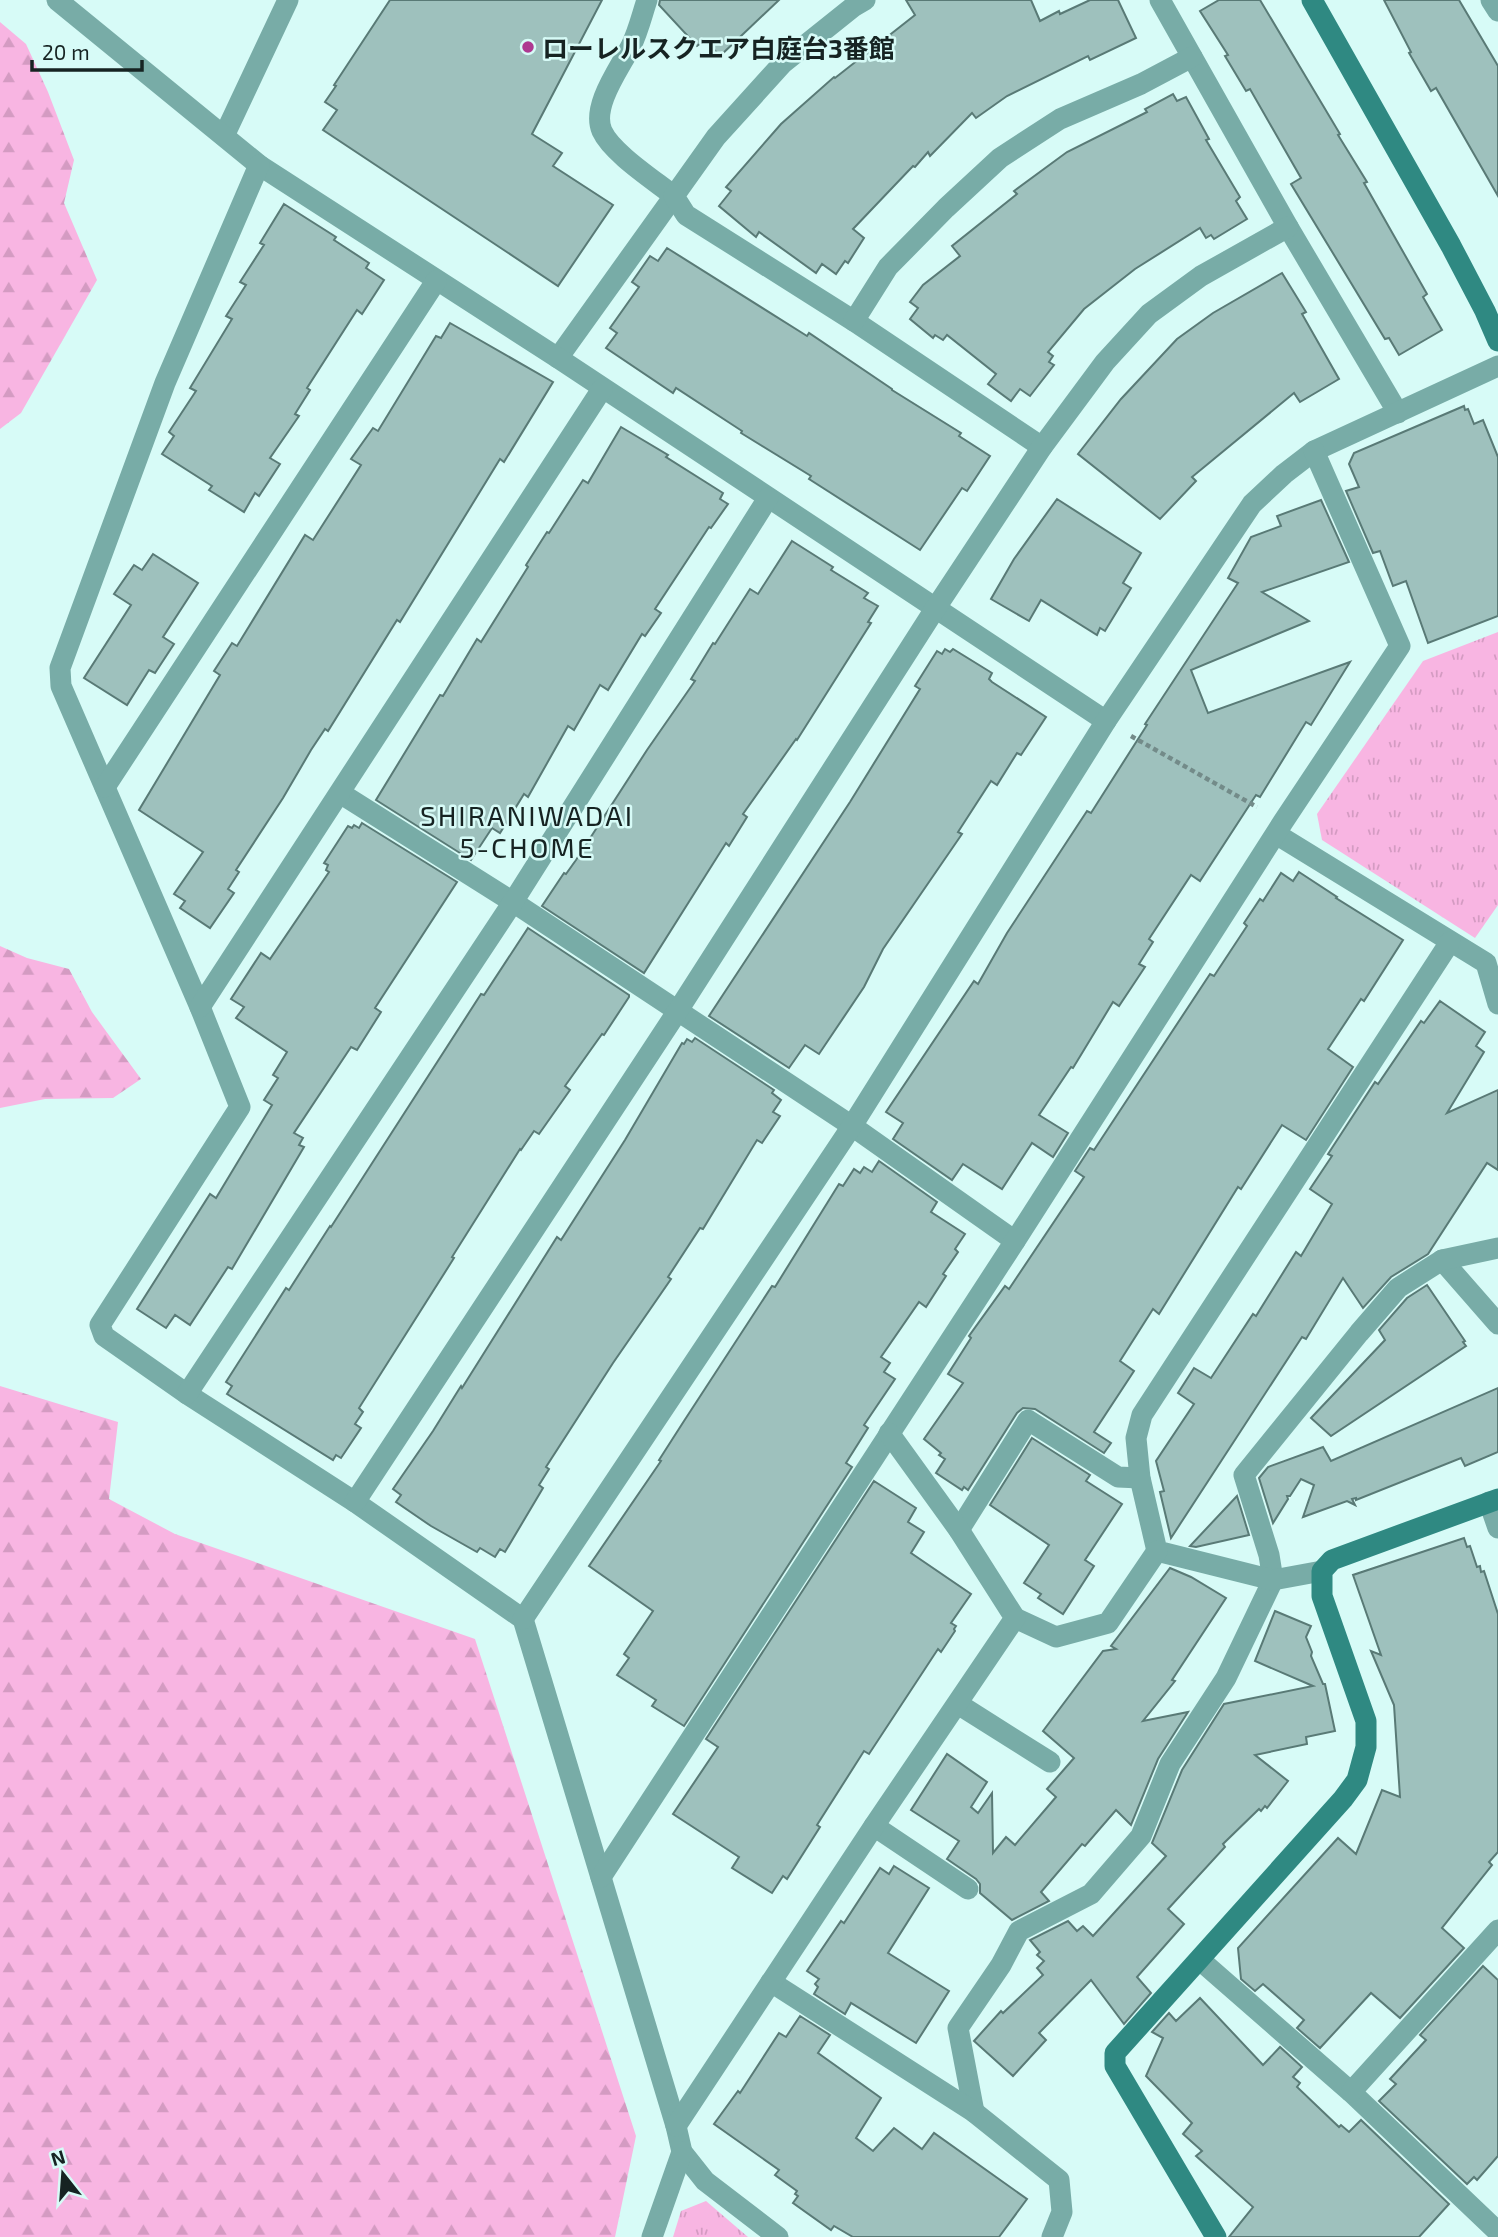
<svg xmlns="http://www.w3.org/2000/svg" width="1498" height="2237" viewBox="0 0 1498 2237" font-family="'Exo 2','Noto Sans JP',sans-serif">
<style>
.forest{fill:url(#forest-firs)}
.park{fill:url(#park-tufts)}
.building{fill:#9ec1bd;stroke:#597a76;stroke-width:2}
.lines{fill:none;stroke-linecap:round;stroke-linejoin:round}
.path{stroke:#738b89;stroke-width:4.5;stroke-dasharray:5 3.5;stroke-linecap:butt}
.lane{stroke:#78aca7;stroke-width:21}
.street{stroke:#78aca7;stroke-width:21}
.secondary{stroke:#2f8982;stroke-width:21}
.poi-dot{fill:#ae3991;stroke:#d7fbf7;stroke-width:2.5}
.labels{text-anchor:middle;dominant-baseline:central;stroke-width:5;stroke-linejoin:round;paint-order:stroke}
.poi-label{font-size:26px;font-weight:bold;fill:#162322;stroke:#d7fbf7;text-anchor:start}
.neighbourhood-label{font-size:28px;letter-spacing:2px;fill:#162322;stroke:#d7fbf7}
</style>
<defs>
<pattern id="forest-firs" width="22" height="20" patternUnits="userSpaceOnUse" patternTransform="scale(1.75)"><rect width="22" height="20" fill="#f8b5e2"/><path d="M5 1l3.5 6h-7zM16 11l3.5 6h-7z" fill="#d49bc2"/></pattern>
<pattern id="park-tufts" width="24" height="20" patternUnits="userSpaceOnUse" patternTransform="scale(1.75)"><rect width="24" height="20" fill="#f8b5e2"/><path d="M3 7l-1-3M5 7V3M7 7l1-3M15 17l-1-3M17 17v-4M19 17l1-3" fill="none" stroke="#d49bc2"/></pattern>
</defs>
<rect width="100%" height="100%" fill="#d7fbf7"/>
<g class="forest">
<path d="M 0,22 L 26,44 L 48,92 L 74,160 L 64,203 L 97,280 L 21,413 L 0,429 Z"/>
<path d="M 0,946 L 27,958 L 69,969 L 92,1012 L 141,1079 L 113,1098 L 45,1099 L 0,1108 Z"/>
<path d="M 0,1386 L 118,1422 L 109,1499 L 175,1534 L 475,1639 L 636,2136 L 615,2237 L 0,2237 Z"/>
</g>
<g class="park">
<path d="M 1498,632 L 1498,905 L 1475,938 L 1322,840 L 1317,814 L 1423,661 Z"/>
<path d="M 706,2201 L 748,2237 L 673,2237 L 681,2211 Z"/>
</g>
<g class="building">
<path d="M 390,0 L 602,0 L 532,134 L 562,153 L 553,166 L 613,205 L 558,286 L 323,130 L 337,110 L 325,102 L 336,86 L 334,85 Z"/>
<path d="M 660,0 L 779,0 L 720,56 L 705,40 L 697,46 L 659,5 Z"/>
<path d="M 906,0 L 1031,0 L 1040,21 L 1059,11 L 1060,14 L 1090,0 L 1118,0 L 1136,38 L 1090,60 L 1088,56 L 1007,96 L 976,118 L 972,113 L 930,156 L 928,152 L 915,167 L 913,166 L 853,229 L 864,238 L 848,263 L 845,261 L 836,274 L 822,264 L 816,273 L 759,232 L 756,237 L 719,206 L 731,191 L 726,187 L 781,124 L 834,77 L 835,78 L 915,15 Z"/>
<path d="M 1219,0 L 1260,0 L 1340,134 L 1338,135 L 1367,182 L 1364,183 L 1427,294 L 1423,297 L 1442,330 L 1399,355 L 1389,338 L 1385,339 L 1291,184 L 1301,178 L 1250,89 L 1246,91 L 1225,56 L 1228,55 L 1200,11 Z"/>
<path d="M 1384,0 L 1459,0 L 1498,66 L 1498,196 L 1436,88 L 1431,91 L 1409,53 L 1411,52 Z"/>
<path d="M 1173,94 L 1177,101 L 1186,97 L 1209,139 L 1206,140 L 1240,197 L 1236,201 L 1247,219 L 1214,239 L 1211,235 L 1206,238 L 1200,228 L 1135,269 L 1084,309 L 1048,352 L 1053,356 L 1049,362 L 1054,365 L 1030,396 L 1020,389 L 1011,401 L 988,384 L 996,374 L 947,335 L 943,340 L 935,335 L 933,338 L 910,319 L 918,308 L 910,302 L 923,285 L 960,256 L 952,246 L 1017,194 L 1014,191 L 1067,152 L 1147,112 L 1145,109 Z"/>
<path d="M 284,204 L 336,237 L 334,240 L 369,263 L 366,268 L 384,280 L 362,314 L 357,310 L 307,388 L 310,390 L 295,414 L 299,416 L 270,458 L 280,464 L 259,496 L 255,493 L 244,512 L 209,490 L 212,486 L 162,454 L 174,436 L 169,432 L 196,391 L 190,388 L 232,319 L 226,316 L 246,285 L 240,282 L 264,245 L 260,243 Z"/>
<path d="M 667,248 L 807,336 L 809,333 L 892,389 L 892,390 L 961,433 L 959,436 L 990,456 L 967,491 L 962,488 L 920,550 L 809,479 L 811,476 L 741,433 L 742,431 L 676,388 L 673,393 L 606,348 L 617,333 L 610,328 L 639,287 L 632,282 L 650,256 L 658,261 Z"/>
<path d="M 1282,273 L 1306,312 L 1302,314 L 1339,379 L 1300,402 L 1294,393 L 1192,477 L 1196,481 L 1160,519 L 1078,454 L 1121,399 L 1177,339 L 1213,313 Z"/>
<path d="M 450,323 L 553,382 L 504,462 L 500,459 L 400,622 L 397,620 L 328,731 L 325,729 L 311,750 L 283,798 L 236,870 L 239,872 L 228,889 L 234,893 L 210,928 L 180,908 L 185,901 L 174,894 L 203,852 L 139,810 L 220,675 L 214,671 L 232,643 L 237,646 L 305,535 L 313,540 L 361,465 L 351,459 L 373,428 L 378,431 L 436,336 L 441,338 Z"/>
<path d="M 1464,406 L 1465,410 L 1468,409 L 1474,424 L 1483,420 L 1498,457 L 1498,616 L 1428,643 L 1406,581 L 1393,586 L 1380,551 L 1373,553 L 1346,491 L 1359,487 L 1349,464 L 1354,453 Z"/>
<path d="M 621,427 L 668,455 L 666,457 L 723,493 L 720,499 L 728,504 L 711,528 L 709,527 L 655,609 L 661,613 L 645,636 L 642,634 L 608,690 L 600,685 L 574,730 L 568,726 L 528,797 L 524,794 L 500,833 L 492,828 L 471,860 L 376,800 L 440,695 L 443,696 L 477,639 L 481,642 L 528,567 L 526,565 L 547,532 L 549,533 L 583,480 L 588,483 Z"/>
<path d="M 1057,499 L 1141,553 L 1123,583 L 1131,588 L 1105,631 L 1100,628 L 1097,635 L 1041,600 L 1029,621 L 991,599 L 1014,559 Z"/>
<path d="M 1321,500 L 1349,562 L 1262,592 L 1309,621 L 1191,670 L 1208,713 L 1350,662 L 1311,725 L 1306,722 L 1260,797 L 1256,795 L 1200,881 L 1191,875 L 1149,939 L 1153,942 L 1139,964 L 1145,967 L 1119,1006 L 1113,1002 L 1073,1068 L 1071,1067 L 1039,1115 L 1068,1133 L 1053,1157 L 1032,1143 L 1002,1189 L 963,1164 L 952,1180 L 893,1139 L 903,1123 L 886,1112 L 974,981 L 978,984 L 1007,933 L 1087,811 L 1091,813 L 1147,725 L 1145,724 L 1238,583 L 1228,578 L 1251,537 L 1281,526 L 1277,516 Z"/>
<path d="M 792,541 L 833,567 L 831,570 L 868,593 L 864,598 L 878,606 L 868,622 L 871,623 L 797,740 L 796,739 L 743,814 L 747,817 L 729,846 L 726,843 L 644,973 L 542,906 L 564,873 L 566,874 L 576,860 L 647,750 L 695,681 L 691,679 L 713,643 L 715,644 L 750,589 L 758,594 Z"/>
<path d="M 153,554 L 198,583 L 163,637 L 174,644 L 155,673 L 149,670 L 127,705 L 84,678 L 131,605 L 114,594 L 134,565 L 142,570 Z"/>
<path d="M 945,649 L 950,652 L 953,649 L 992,673 L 989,679 L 992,682 L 1046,717 L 1021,755 L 1017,753 L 997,785 L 991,781 L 958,832 L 962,834 L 883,949 L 864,987 L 819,1054 L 805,1045 L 789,1068 L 709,1016 L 850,802 L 920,689 L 915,686 L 937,651 L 942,654 Z"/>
<path d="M 362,823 L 457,882 L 375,1008 L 381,1012 L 357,1050 L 351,1047 L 294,1133 L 303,1138 L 299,1145 L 304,1147 L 232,1269 L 228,1267 L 190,1325 L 175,1315 L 166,1328 L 137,1309 L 210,1194 L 216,1198 L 272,1105 L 264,1100 L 278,1078 L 273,1075 L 287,1052 L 236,1018 L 244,1007 L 231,999 L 261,953 L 270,959 L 329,872 L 326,870 L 328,865 L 324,863 L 348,826 L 352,828 L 354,825 L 359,828 Z"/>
<path d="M 1299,872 L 1337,897 L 1336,898 L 1403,940 L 1364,1001 L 1361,999 L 1328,1049 L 1353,1067 L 1306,1140 L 1282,1125 L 1241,1189 L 1238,1187 L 1159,1314 L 1153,1309 L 1120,1361 L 1134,1371 L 1094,1432 L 1111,1443 L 1104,1453 L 1035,1409 L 1023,1408 L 1017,1413 L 968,1490 L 964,1487 L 962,1490 L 936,1473 L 945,1459 L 939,1455 L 941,1453 L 924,1439 L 963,1383 L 948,1374 L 971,1338 L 969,1336 L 1005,1286 L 1009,1289 L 1084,1177 L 1075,1171 L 1090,1148 L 1094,1150 L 1210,974 L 1214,976 L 1247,926 L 1244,923 L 1260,899 L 1263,901 L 1281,873 L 1293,881 Z"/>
<path d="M 528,928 L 629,995 L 629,997 L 604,1035 L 602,1034 L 565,1086 L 570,1090 L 539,1134 L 534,1131 L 521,1150 L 520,1149 L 452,1257 L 454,1258 L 359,1408 L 363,1412 L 355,1424 L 361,1428 L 341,1458 L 336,1455 L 333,1460 L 227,1394 L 232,1386 L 226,1382 L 286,1288 L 289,1290 L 330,1226 L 331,1227 L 481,994 L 484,995 Z"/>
<path d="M 1440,1001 L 1485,1032 L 1476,1046 L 1484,1052 L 1447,1113 L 1498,1090 L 1498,1170 L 1487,1163 L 1428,1254 L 1391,1277 L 1363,1308 L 1343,1278 L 1306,1339 L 1302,1337 L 1171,1538 L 1160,1492 L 1164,1491 L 1156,1461 L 1194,1404 L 1178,1393 L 1194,1368 L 1211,1378 L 1253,1314 L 1256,1316 L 1296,1252 L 1301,1256 L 1332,1204 L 1310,1189 L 1332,1156 L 1328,1154 L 1375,1082 L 1378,1084 L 1421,1021 L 1424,1023 Z"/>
<path d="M 695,1038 L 774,1090 L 772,1093 L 781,1100 L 773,1112 L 780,1116 L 762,1143 L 757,1140 L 703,1229 L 700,1228 L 668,1277 L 671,1279 L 613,1363 L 546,1467 L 549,1469 L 539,1485 L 543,1488 L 505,1552 L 500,1549 L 495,1557 L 480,1548 L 477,1552 L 431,1526 L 396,1502 L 401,1495 L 393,1489 L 433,1431 L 461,1386 L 462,1388 L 557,1237 L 561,1240 L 625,1140 L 682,1043 L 684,1044 L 687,1039 L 692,1042 Z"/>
<path d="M 879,1161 L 937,1202 L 931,1212 L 965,1234 L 955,1249 L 958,1252 L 943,1274 L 946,1276 L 926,1307 L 919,1302 L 881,1357 L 890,1363 L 884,1372 L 895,1379 L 864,1425 L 868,1428 L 846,1463 L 852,1467 L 684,1726 L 652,1706 L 656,1700 L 617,1675 L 629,1658 L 624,1654 L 653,1611 L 589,1566 L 661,1461 L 659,1460 L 684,1421 L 772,1286 L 775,1287 L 839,1184 L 843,1186 L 854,1169 L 860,1173 L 864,1167 L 872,1172 Z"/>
<path d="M 1427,1285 L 1465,1341 L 1463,1342 L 1466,1346 L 1331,1436 L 1311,1418 L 1385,1340 L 1379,1330 L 1407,1298 Z"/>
<path d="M 1498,1388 L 1498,1452 L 1465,1466 L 1461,1458 L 1356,1500 L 1356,1498 L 1352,1499 L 1355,1505 L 1347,1501 L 1303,1517 L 1314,1485 L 1301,1479 L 1290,1496 L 1287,1496 L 1288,1499 L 1273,1523 L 1259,1478 L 1268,1467 L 1323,1447 L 1331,1461 Z"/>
<path d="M 1032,1438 L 1090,1475 L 1086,1481 L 1122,1504 L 1085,1560 L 1094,1566 L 1063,1614 L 1038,1598 L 1041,1594 L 1024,1583 L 1049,1545 L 990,1505 Z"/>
<path d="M 874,1481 L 916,1508 L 908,1522 L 924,1532 L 911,1553 L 971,1594 L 951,1623 L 956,1626 L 954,1629 L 955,1631 L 941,1652 L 938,1649 L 869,1754 L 864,1751 L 817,1825 L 820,1827 L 787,1879 L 783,1876 L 772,1893 L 732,1868 L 739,1857 L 673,1814 L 718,1747 L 706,1739 Z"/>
<path d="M 1237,1496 L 1249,1535 L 1196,1547 L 1190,1546 Z"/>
<path d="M 1464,1538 L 1467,1547 L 1470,1546 L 1477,1567 L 1480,1566 L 1481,1572 L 1484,1571 L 1498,1614 L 1498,1852 L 1489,1862 L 1492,1865 L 1442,1928 L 1464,1948 L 1400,2018 L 1371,1993 L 1320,2048 L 1297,2028 L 1304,2020 L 1263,1984 L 1255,1991 L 1241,1979 L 1238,1948 L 1338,1838 L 1356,1854 L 1382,1790 L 1400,1797 L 1394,1705 L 1371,1651 L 1381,1655 L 1353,1575 Z"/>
<path d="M 1170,1568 L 1191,1577 L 1226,1598 L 1172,1680 L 1175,1681 L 1143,1721 L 1188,1712 L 1158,1759 L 1131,1825 L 1116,1810 L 1085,1846 L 1082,1844 L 1041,1892 L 1049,1901 L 1012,1920 L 980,1893 L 980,1884 L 976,1879 L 947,1859 L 959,1841 L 911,1810 L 947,1754 L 987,1782 L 971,1807 L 978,1813 L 992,1793 L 993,1853 L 1006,1837 L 1015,1845 L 1056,1797 L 1047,1789 L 1074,1758 L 1043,1731 L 1103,1651 L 1116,1649 L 1111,1646 Z"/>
<path d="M 1275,1611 L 1311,1626 L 1306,1637 L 1312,1652 L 1311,1656 L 1323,1684 L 1325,1684 L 1335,1731 L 1306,1737 L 1307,1744 L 1255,1755 L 1288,1781 L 1267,1808 L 1265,1806 L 1261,1811 L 1259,1809 L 1223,1844 L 1225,1847 L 1168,1909 L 1184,1924 L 1137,1977 L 1151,1993 L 1124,2024 L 1091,1980 L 1039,2033 L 1046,2040 L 1013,2076 L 974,2041 L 1001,2011 L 1003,2013 L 1043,1975 L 1037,1968 L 1044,1961 L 1037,1955 L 1040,1952 L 1030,1940 L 1068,1921 L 1077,1931 L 1083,1926 L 1093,1936 L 1166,1856 L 1152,1843 L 1182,1770 L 1224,1704 L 1313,1686 L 1255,1661 Z"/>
<path d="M 894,1866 L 929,1888 L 888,1953 L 949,1991 L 916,2043 L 851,2003 L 845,2014 L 814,1994 L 818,1987 L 815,1984 L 819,1979 L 807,1971 L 841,1921 L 844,1923 L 880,1868 L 889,1874 Z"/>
<path d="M 1483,1966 L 1498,1980 L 1498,2156 L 1477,2180 L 1474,2177 L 1467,2184 L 1379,2101 L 1396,2084 L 1390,2079 L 1426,2040 L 1420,2035 Z"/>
<path d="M 1200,1998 L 1263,2065 L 1280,2047 L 1302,2067 L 1293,2077 L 1300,2083 L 1297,2087 L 1339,2127 L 1341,2125 L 1349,2132 L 1361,2120 L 1449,2204 L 1419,2237 L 1229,2237 L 1253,2207 L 1196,2156 L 1202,2151 L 1183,2134 L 1192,2123 L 1146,2076 L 1163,2038 L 1152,2032 L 1169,2013 L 1176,2021 Z"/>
<path d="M 800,2016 L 830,2035 L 818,2053 L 881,2098 L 856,2138 L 873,2151 L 894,2128 L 922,2149 L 934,2133 L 1027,2199 L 999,2237 L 853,2237 L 834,2226 L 831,2230 L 793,2203 L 798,2196 L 795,2194 L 797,2191 L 775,2175 L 779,2170 L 714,2124 L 738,2091 L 740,2093 L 779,2033 L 786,2037 Z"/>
</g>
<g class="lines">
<path class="path" d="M 1131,736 L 1257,807"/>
<g class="lane">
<path d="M 224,136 L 288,0"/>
<path d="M 558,358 L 674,196 C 654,180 612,153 602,131 C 591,106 620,68 631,46 C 638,32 642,15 647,0"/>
<path d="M 340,793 L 513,902 L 852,1126"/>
<path d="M 1442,1260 L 1498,1324"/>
<path d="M 958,1704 L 1050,1762"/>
<path d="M 874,1826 L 968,1889"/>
<path d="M 974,2112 L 958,2028 L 1001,1965 L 1019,1931 L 1091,1894 L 1141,1836 L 1170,1764 L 1226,1678 L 1273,1580 L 1269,1555 L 1244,1475 L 1359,1333 L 1398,1288 L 1442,1260 L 1498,1248"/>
</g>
<g class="street">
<path d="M 57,0 L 259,165 L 558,358 L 1106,721"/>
<path d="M 865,0 L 853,7 L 783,63 L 716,137 L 674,196 L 686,215 L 854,321 L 1042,447"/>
<path d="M 1160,0 L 1288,227 L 1398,413"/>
<path d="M 1491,0 L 1498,11"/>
<path d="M 259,165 L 165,383 L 60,668 L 61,686 L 200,1007 L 240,1107 L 100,1325 L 104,1336 L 187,1394 L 355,1502 L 523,1619 L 676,2126 L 682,2152 L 705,2181 L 778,2237"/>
<path d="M 854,321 L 888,267 L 946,208 L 1000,158 L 1060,119 L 1141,84 L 1192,57"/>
<path d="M 105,787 L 436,281"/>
<path d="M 1276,834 L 1486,963 L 1498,1004"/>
<path d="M 200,1007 L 602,389"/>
<path d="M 852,1126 L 1015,1241"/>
<path d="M 187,1394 L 513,902 L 768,498"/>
<path d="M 355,1502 L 677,1012 L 935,609 L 1042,447 L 1105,362 L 1149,314 L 1201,276 L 1288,227"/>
<path d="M 1489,1502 L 1498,1528"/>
<path d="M 959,1530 L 1028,1420 L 1118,1477 L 1140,1478"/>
<path d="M 1322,1571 L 1273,1580 L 1157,1551 L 1140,1478 L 1136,1438 L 1142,1415 L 1450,942"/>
<path d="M 1015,1618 L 1056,1637 L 1108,1623 L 1157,1551"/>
<path d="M 523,1619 L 852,1126 L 1106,721 L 1252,504 L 1284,474 L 1314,451 L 1498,366"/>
<path d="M 601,1877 L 1015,1241 L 1283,822 L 1400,646 L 1314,451"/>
<path d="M 1200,1960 L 1351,2092 L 1497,2231"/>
<path d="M 771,1982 L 974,2112 L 1059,2180 L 1062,2212 L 1052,2237"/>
<path d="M 1351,2092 L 1498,1930"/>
<path d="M 676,2126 L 874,1826 L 1015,1618 L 959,1530 L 889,1433"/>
<path d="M 652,2237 L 682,2152"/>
</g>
<g class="secondary">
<path d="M 1312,0 L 1451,246 L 1485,311 L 1498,341"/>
<path d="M 1216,2237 L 1115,2066 L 1115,2053 L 1343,1799 L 1357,1780 L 1366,1747 L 1366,1721 L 1322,1596 L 1322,1571 L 1332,1560 L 1498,1499"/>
</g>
</g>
<circle class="poi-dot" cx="528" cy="47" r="7"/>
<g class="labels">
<g class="poi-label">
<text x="542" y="47">ローレルスクエア白庭台3番館</text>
</g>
<g class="neighbourhood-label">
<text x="527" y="815">SHIRANIWADAI<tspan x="527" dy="32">5-CHOME</tspan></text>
</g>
</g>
<g transform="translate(63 2174) rotate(343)" stroke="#d7fbf7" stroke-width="5" paint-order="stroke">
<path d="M0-5L12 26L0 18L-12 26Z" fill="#162322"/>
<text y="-10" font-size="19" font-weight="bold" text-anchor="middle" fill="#162322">N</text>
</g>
<path d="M32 60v10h110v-10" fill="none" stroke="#162322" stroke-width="3.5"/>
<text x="42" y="60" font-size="21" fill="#162322" stroke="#d7fbf7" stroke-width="5" paint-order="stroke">20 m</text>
</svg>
